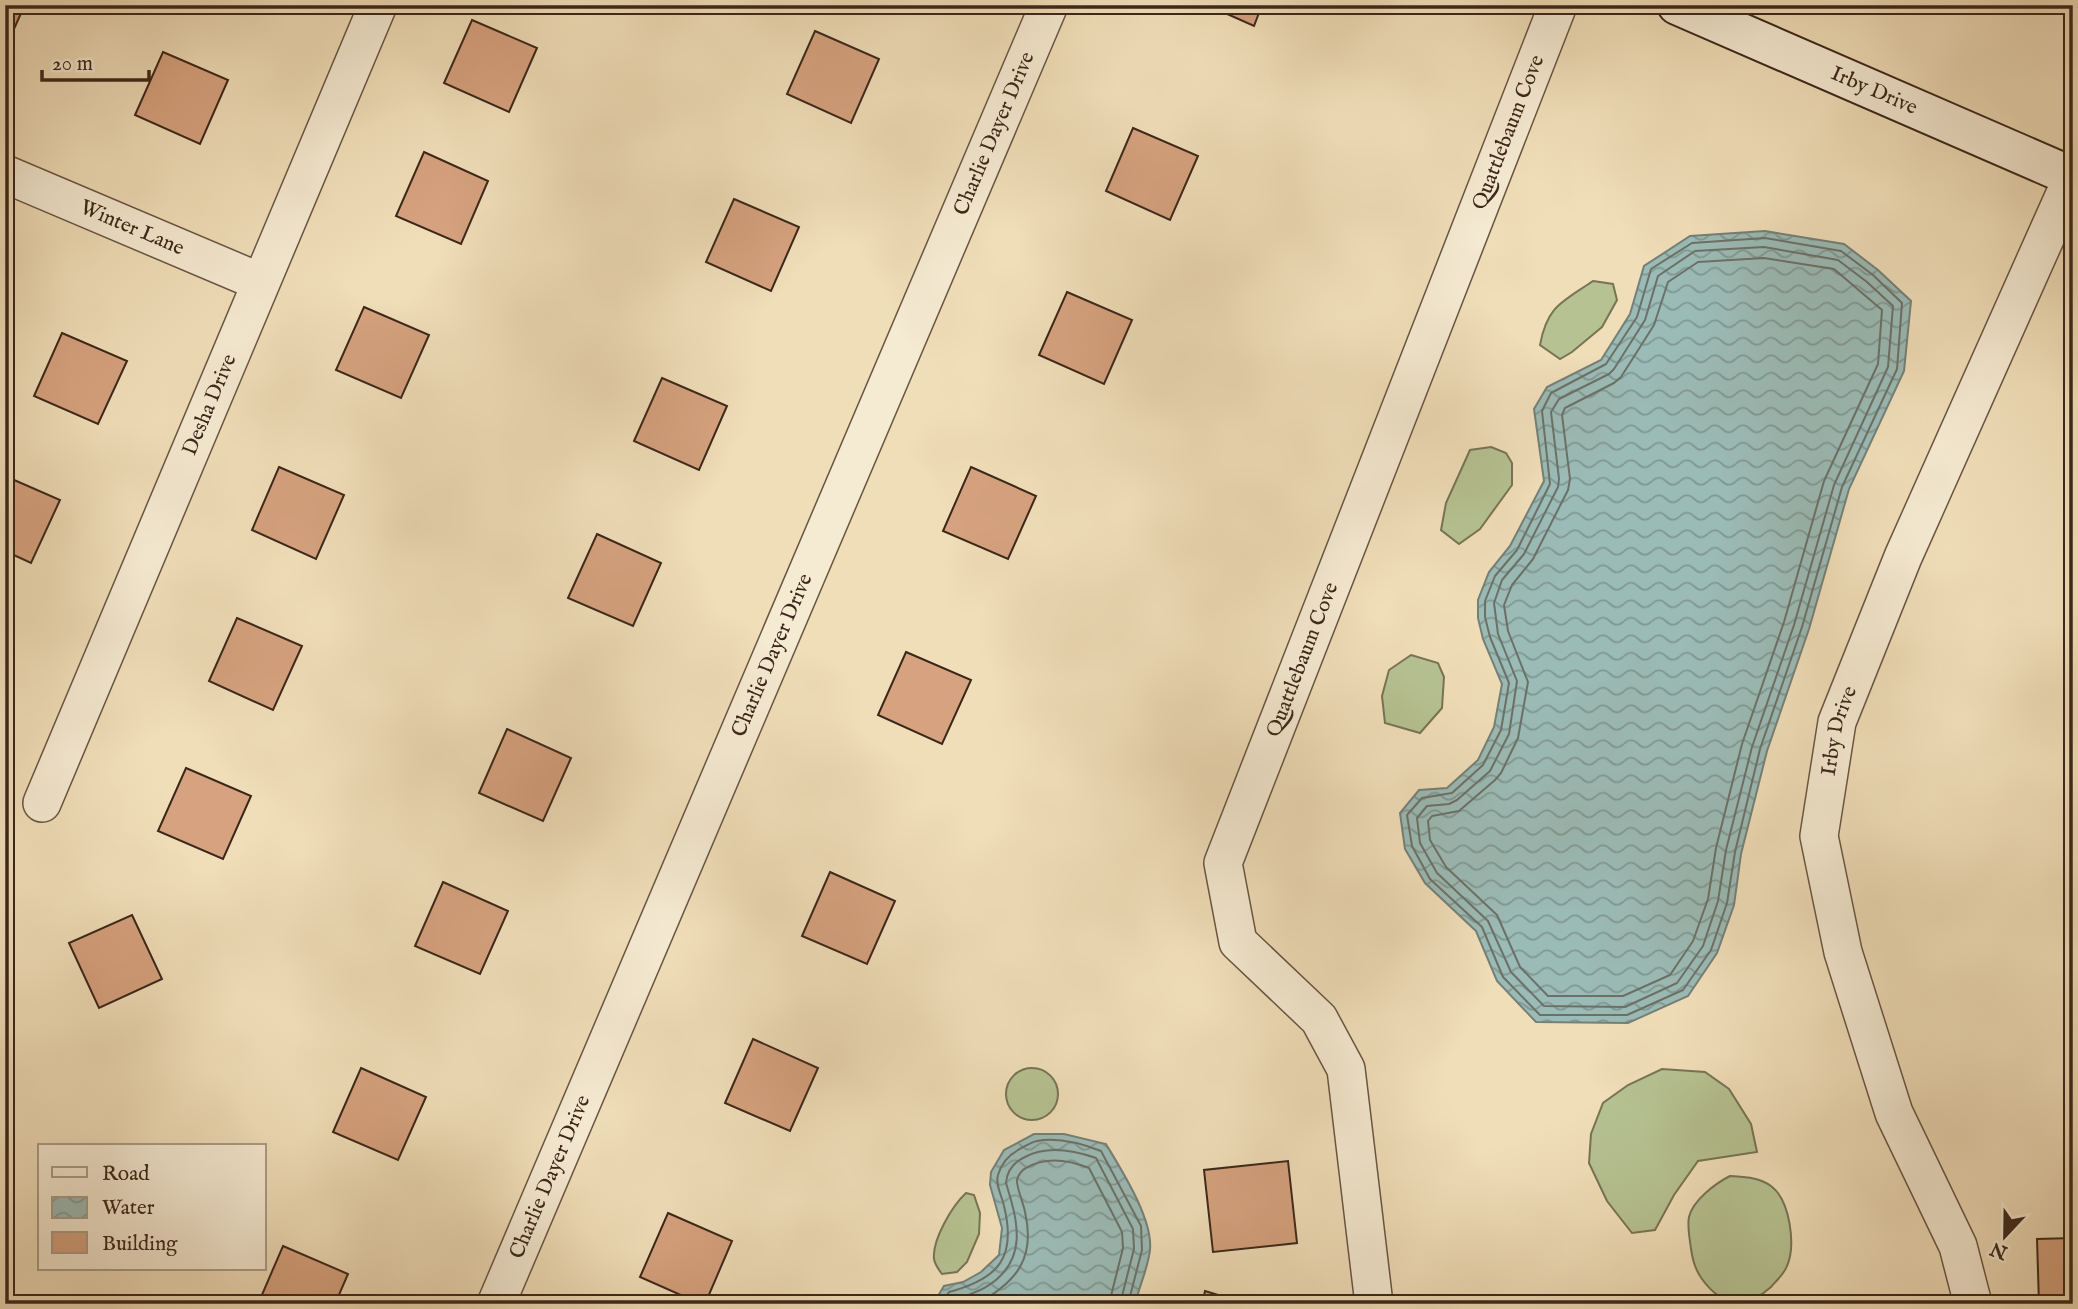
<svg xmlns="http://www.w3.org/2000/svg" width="2078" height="1309" viewBox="0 0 2078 1309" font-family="'IM FELL English',serif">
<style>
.grass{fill:#b6c292;stroke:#787456;stroke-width:2}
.water{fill:url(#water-waves);stroke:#758078;stroke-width:2}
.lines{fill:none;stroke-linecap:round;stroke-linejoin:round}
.shore{stroke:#6b7168;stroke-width:2}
.building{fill:#d6a27f;stroke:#3b271a;stroke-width:2}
.street-casing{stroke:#685542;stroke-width:40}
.secondary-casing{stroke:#3b271a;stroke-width:42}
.street{stroke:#f5ead2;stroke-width:37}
.secondary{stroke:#f5ead2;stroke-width:38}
.labels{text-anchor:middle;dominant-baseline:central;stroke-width:5;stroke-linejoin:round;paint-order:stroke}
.street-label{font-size:21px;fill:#3b271a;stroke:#f5ead2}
</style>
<defs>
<pattern id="water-waves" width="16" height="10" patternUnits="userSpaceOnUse" patternTransform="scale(1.75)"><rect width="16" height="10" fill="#9bbbb6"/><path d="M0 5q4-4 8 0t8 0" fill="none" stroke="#809893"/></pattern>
</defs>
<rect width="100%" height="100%" fill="#f0deb9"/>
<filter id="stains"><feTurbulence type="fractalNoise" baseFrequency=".00286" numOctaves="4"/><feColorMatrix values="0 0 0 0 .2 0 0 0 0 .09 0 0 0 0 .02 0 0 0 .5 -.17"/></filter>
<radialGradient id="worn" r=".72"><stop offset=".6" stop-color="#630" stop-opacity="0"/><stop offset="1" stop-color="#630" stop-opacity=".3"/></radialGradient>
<g class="grass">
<path d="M 1593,281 L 1613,284 L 1617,300 L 1602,327 L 1572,352 L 1560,359 L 1540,345 C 1547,306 1562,302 1593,281 Z"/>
<path d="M 1491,447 L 1506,453 L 1512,463 L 1512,485 L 1480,529 L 1459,544 L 1441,530 L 1446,503 L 1470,450 Z"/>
<path d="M 1411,655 L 1438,663 L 1444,677 L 1442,708 L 1420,733 L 1385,723 L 1382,696 L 1389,670 Z"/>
<circle cx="1032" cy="1094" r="26"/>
<path d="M 1662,1069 L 1705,1072 L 1729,1089 L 1751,1124 L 1757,1152 L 1698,1161 L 1674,1195 L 1655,1230 L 1632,1233 L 1607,1201 L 1589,1163 L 1591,1134 L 1603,1103 L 1628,1085 Z"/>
<path d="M 1730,1176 C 1744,1177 1759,1177 1771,1186 C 1790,1200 1796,1245 1787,1266 C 1784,1274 1777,1280 1771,1287 C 1747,1309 1722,1307 1702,1279 C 1695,1269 1693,1261 1691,1249 C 1690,1240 1687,1226 1689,1217 C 1693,1200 1716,1183 1730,1176 Z"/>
<path d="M 966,1193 L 974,1195 L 980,1213 L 979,1234 L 967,1262 L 957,1272 L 942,1274 C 939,1270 935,1265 934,1259 C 932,1240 952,1206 966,1193 Z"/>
</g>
<g class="water">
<path d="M 1765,231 L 1844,244 L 1878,270 L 1911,301 L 1904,371 L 1849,489 L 1809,629 L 1767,751 L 1741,854 L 1734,905 L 1717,953 L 1688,996 L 1628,1023 L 1536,1022 L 1497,981 L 1476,931 L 1425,883 L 1405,849 L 1400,813 L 1419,790 L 1447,788 L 1478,760 L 1494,727 L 1502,684 L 1483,639 L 1478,618 L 1478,600 L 1489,572 L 1510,546 L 1544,481 L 1534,409 L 1547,387 L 1601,360 L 1630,314 L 1644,266 L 1690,236 Z"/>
<path d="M 1034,1134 L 1064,1134 L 1106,1144 C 1122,1171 1153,1219 1150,1250 C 1148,1268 1139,1287 1135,1304 L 932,1304 L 935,1301 L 944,1286 L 963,1282 L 981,1272 L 999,1255 L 1002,1228 L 990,1185 L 991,1172 L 1004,1150 Z"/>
</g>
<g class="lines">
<g class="shore">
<path d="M 1765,238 L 1841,251 L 1873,275 L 1902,303 L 1897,369 L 1842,487 L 1802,627 L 1760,749 L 1735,852 L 1727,903 L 1711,950 L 1683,990 L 1627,1015 L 1540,1015 L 1503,977 L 1482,927 L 1430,879 L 1412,846 L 1407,815 L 1422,798 L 1452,793 L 1483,765 L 1501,730 L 1509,683 L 1490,637 L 1485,617 L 1485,601 L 1495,576 L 1517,550 L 1550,484 L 1542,411 L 1551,393 L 1606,364 L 1637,317 L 1651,269 L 1692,243 Z"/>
<path d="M 1764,247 L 1838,260 L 1867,282 L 1893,306 L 1888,367 L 1834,485 L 1794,625 L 1752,747 L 1726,850 L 1718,901 L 1703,946 L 1677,983 L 1625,1007 L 1544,1006 L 1511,972 L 1488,921 L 1437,873 L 1420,843 L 1417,818 L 1427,806 L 1449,804 L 1457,800 L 1490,771 L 1509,734 L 1517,681 L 1498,634 L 1494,603 L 1502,580 L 1524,554 L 1558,487 L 1559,479 L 1551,412 L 1559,399 L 1609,374 L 1614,369 L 1645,320 L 1658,276 L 1695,251 Z"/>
<path d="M 1764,258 L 1834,269 L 1882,310 L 1878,364 L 1824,481 L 1784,622 L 1742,744 L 1716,848 L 1708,899 L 1693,941 L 1670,975 L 1623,996 L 1548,996 L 1520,967 L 1497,915 L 1446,867 L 1430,840 L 1428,821 L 1432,816 L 1459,811 L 1495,780 L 1501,773 L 1518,738 L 1528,682 L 1508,631 L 1504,605 L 1512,585 L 1533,559 L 1568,490 L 1570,479 L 1562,415 L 1565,408 L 1614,383 L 1621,377 L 1654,325 L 1668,282 L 1698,262 Z"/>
<path d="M 942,1304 L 949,1292 C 998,1279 1017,1258 1004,1206 C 1002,1196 995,1185 998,1175 C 1001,1164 1009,1155 1018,1150 C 1024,1147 1031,1142 1037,1141 C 1058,1137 1083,1144 1101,1151 L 1141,1226 L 1142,1250 L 1128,1304"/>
<path d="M 952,1304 C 957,1298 978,1292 986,1287 C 1029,1261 1018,1222 1006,1183 C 1007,1170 1014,1162 1025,1157 C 1047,1145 1073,1150 1096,1158 L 1133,1229 L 1134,1249 L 1120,1304"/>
<path d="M 977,1304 C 1016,1282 1036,1259 1025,1212 C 1024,1205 1016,1186 1017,1180 C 1018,1175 1022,1170 1026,1168 C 1046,1156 1069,1160 1089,1168 L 1122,1232 L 1123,1248 L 1109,1304"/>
</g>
</g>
<g class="building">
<path d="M 5,5 L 22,11 L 5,49 Z"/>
<path d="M 1207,5 L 1262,5 L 1254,26 Z"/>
<path d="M 472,20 L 537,48 L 509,112 L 444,83 Z"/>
<path d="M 815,31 L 879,59 L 851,123 L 787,94 Z"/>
<path d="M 163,52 L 228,80 L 200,144 L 135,115 Z"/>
<path d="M 1133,128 L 1198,156 L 1170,220 L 1106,191 Z"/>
<path d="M 424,152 L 488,181 L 461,244 L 396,216 Z"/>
<path d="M 734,199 L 799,227 L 771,291 L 706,262 Z"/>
<path d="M 1067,292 L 1132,320 L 1104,384 L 1039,355 Z"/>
<path d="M 364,307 L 429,335 L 401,398 L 336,370 Z"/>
<path d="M 62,333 L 127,361 L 98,424 L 34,396 Z"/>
<path d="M 662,378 L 727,406 L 699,470 L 634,441 Z"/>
<path d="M 279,467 L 344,495 L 316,559 L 252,530 Z"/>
<path d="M 971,467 L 1036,496 L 1008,559 L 943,531 Z"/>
<path d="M 5,476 L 60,500 L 31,563 L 5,551 Z"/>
<path d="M 597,534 L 661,563 L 633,626 L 568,598 Z"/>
<path d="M 237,618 L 302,646 L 273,710 L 209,681 Z"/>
<path d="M 906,652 L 971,680 L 942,744 L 878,715 Z"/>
<path d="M 507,729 L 571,758 L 543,821 L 479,793 Z"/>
<path d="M 186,768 L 251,796 L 223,859 L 158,831 Z"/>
<path d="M 830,872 L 895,901 L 867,964 L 802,936 Z"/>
<path d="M 443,882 L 508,911 L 480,974 L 415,946 Z"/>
<path d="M 132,915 L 162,979 L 99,1008 L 69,943 Z"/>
<path d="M 753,1039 L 818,1068 L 790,1131 L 725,1103 Z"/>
<path d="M 361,1068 L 426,1097 L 398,1160 L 333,1132 Z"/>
<path d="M 1288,1161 L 1297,1243 L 1213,1252 L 1204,1170 Z"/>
<path d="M 668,1213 L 732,1241 L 705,1304 L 701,1304 L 640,1277 Z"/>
<path d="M 2073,1238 L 2073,1304 L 2039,1304 L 2037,1239 Z"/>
<path d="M 283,1246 L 348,1274 L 335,1304 L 258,1304 Z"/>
<path d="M 1205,1291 L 1248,1304 L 1202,1304 Z"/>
</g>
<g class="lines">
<defs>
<g id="street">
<path id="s1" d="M 5,174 L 260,282"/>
<path id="s2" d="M 42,803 L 378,5"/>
<path id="s3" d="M 496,1304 L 1049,5"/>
<path id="s4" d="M 1374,1304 L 1346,1069 L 1319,1019 L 1238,942 L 1223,863 L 1558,5"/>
<path id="s5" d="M 1973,1304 L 1958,1246 L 1894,1113 L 1843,952 L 1819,836 L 1837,722 L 1903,557 L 2073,176"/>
</g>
<g id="secondary">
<path id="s6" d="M 1677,5 L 2073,177"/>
</g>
</defs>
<use href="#street" class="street-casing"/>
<use href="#secondary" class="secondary-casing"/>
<use href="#street" class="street"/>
<use href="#secondary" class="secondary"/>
</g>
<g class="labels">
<g class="street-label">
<text stroke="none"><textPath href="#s6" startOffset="215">Irby Drive</textPath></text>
<text stroke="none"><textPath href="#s4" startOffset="1270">Quattlebaum Cove</textPath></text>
<text stroke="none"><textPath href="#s3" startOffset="1272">Charlie Dayer Drive</textPath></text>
<text stroke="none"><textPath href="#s1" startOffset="138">Winter Lane</textPath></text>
<text stroke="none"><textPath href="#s2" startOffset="432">Desha Drive</textPath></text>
<text stroke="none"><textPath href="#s3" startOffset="705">Charlie Dayer Drive</textPath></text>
<text stroke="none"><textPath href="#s4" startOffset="704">Quattlebaum Cove</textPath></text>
<text stroke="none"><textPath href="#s5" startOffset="602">Irby Drive</textPath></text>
<text stroke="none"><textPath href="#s3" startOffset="138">Charlie Dayer Drive</textPath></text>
</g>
</g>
<rect width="2078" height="1309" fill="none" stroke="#f0deb9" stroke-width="28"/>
<rect x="7" y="7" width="2064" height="1295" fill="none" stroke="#3b271a" stroke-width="3.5"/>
<rect x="14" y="14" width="2050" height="1281" fill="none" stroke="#3b271a" stroke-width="2"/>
<rect x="38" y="1144" width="228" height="126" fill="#f5ead2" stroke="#ab9c88" stroke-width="2"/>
<rect x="52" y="1167" width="35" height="10" fill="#f5ead2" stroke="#ab9c88" stroke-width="2"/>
<text x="102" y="1180" font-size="21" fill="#3b271a">Road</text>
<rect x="52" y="1197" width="35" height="21" fill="url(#water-waves)" stroke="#ab9c88" stroke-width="2"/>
<text x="102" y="1214" font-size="21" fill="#3b271a">Water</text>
<rect x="52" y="1232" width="35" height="21" fill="#d6a27f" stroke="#ab9c88" stroke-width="2"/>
<text x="102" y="1250" font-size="21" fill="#3b271a">Building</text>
<g transform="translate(2005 1236) rotate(202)" stroke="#f5ead2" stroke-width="5" paint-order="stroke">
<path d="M0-5L12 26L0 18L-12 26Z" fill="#3b271a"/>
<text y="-10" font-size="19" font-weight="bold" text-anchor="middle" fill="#3b271a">N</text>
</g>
<path d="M42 70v10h107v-10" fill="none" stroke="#3b271a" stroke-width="3.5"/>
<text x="52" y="70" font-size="21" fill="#3b271a" stroke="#f5ead2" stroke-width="5" paint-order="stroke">20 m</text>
<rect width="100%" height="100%" filter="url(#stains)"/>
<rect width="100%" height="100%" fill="url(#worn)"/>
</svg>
